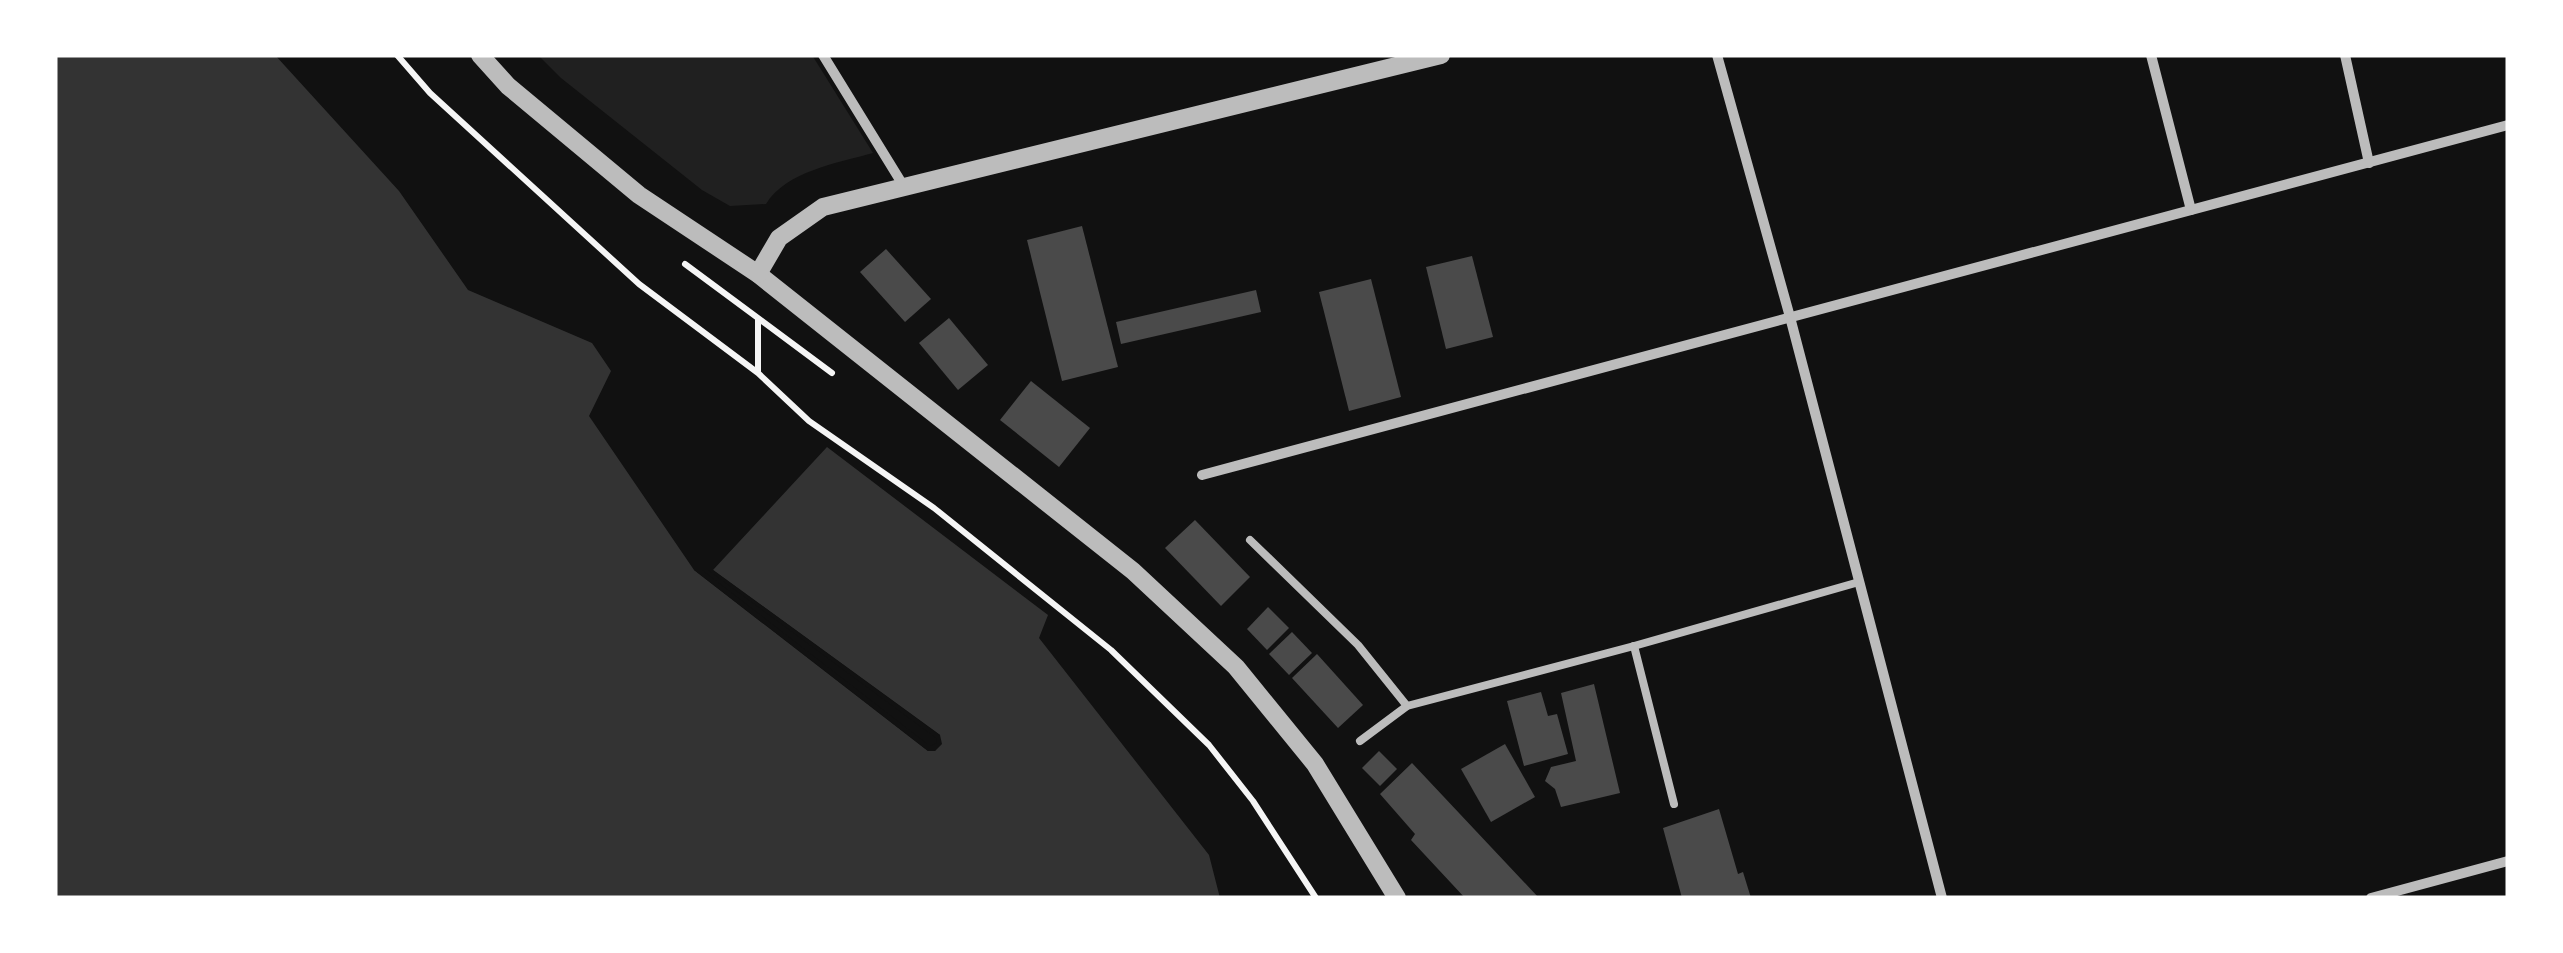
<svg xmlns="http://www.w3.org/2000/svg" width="2563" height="953" viewBox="0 0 2563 953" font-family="Arial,sans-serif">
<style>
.green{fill:#202020}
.water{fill:#333}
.pier{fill:#111}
.building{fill:#4a4a4a}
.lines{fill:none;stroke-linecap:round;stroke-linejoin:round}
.path{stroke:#f5f5f5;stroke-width:6}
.service{stroke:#bcbcbc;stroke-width:8}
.minor{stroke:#bcbcbc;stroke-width:10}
.tertiary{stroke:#bcbcbc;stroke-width:18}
</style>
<rect width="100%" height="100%" fill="#111"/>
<path class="green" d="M 538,55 L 812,55 L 873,153 C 838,163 786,171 766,204 L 730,206 L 702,190 L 561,78 Z"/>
<path class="water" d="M 55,55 L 275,55 L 399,191 L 468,290 L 592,343 L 611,371 L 589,416 L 694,570 L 928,751 L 935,751 L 940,735 L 713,570 L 827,447 L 1048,615 L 1039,638 L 1209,855 L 1220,898 L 55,898 Z"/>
<path class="pier" d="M 694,570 L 702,570 L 930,746 L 937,743 L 936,738 L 708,570 L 713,570 L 940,735 L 942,744 L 935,751 L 928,751 Z"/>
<g class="building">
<path d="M 1082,226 L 1118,367 L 1062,381 L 1027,240 Z"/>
<path d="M 886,249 L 931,299 L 905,322 L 860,272 Z"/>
<path d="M 1472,256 L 1493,337 L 1446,349 L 1426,267 Z"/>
<path d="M 1371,279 L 1401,397 L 1349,411 L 1319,292 Z"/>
<path d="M 1256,290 L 1261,312 L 1121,344 L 1116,322 Z"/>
<path d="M 949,318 L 988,365 L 958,390 L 919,343 Z"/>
<path d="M 1031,381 L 1090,428 L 1059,467 L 1000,420 Z"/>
<path d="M 1195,520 L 1250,577 L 1221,606 L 1165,548 Z"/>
<path d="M 1268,607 L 1289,628 L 1267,650 L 1247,629 Z"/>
<path d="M 1292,632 L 1312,653 L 1289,675 L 1269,654 Z"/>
<path d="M 1317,654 L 1363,705 L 1338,728 L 1292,678 Z"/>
<path d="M 1594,684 L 1620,793 L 1561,807 L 1555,789 L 1545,781 L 1551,767 L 1576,761 L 1561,693 Z"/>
<path d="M 1541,692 L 1548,716 L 1557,714 L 1568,754 L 1524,766 L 1507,701 Z"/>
<path d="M 1505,744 L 1535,797 L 1491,822 L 1461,769 Z"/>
<path d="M 1379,751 L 1397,769 L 1380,786 L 1362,768 Z"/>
<path d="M 1412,763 L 1539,898 L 1465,898 L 1411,840 L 1415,834 L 1380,794 Z"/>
<path d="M 1719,809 L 1738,874 L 1743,872 L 1751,898 L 1682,898 L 1663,828 Z"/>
</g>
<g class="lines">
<g class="path">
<path d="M 397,55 L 430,93 L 639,284 L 758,373 L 809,421 L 934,508 L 1111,650 L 1209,745 L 1253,801 L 1316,898"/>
<path d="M 685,264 L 832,373"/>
<path d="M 758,371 L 758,319"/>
</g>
<g class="service">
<path d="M 1250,540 L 1358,645 L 1407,706"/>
<path d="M 1634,646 L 1674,804"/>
<path d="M 1360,741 L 1407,706 L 1634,646 L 1859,582"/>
</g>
<g class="minor">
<path d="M 823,55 L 903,185"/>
<path d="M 1717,55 L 1790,317 L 1942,898"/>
<path d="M 2151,55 L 2191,210"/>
<path d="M 2345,55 L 2369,163"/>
<path d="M 1202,475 L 2508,125"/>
<path d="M 2371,898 L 2508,861"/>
</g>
<g class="tertiary">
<path d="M 480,55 L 508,86 L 639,195 L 758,274 L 1133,571 L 1236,667 L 1315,764 L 1397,898"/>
<path d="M 758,274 L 779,238 L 823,207 L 1441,55"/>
</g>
</g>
<rect width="2563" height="953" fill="none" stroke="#ffffff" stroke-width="115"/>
</svg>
